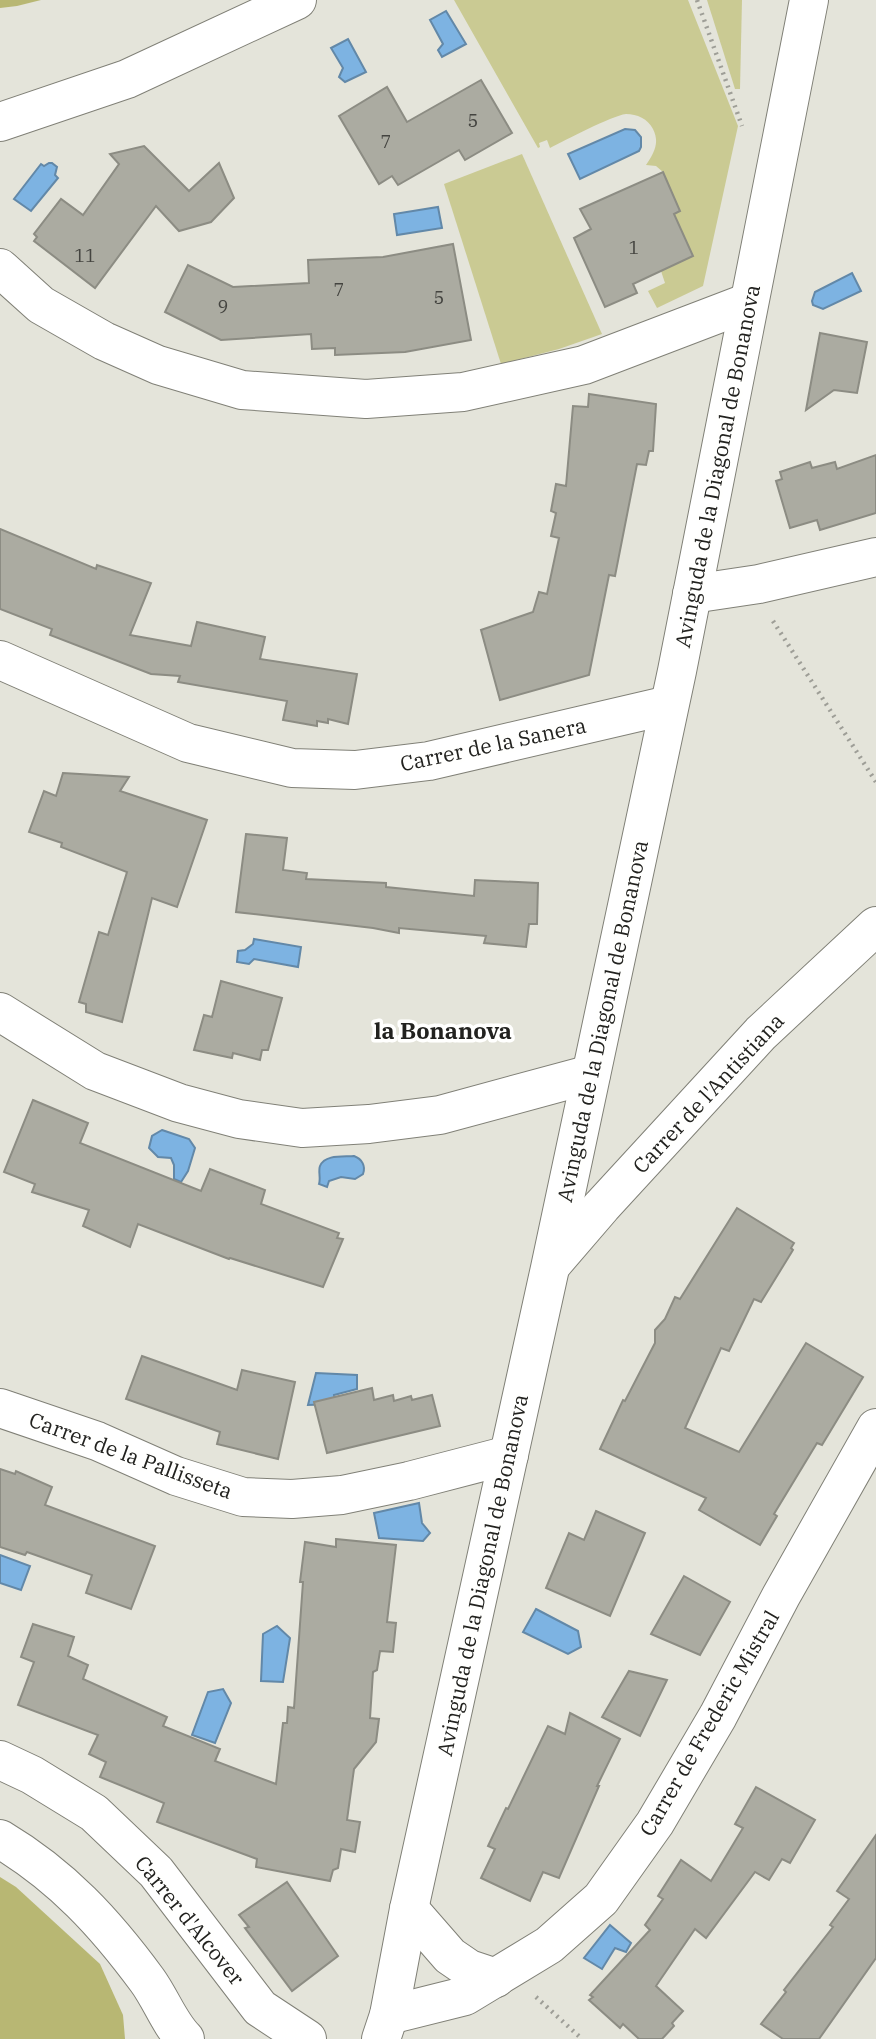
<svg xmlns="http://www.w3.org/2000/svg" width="876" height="2039" viewBox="0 0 876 2039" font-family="'IBM Plex Serif',serif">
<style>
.green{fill:#caca93}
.forest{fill:#b8b773}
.water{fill:#7db3e2;stroke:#6288a8;stroke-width:2}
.building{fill:#ababa1;stroke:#8c8c83;stroke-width:2}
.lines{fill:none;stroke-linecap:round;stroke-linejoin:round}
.minor-casing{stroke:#808077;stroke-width:40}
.path{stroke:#9e9e97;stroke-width:4.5;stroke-dasharray:2 5;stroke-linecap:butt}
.minor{stroke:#fff;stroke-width:38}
.labels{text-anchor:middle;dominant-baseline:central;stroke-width:7;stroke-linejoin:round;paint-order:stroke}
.number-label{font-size:18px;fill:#444440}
.street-label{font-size:21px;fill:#22221f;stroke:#fffffe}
.neighbourhood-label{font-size:23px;font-weight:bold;fill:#22221f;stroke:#fffffe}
</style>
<rect width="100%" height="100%" fill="#e4e4da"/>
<g class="green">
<path d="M 454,0 L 688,0 L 738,126 L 703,286 L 657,308 L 648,291 L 665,283 L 661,271 L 693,256 L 674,214 L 680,211 L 663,172 L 656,166 L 646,165 C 654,153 660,143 653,129 C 648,119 637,114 626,114 C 611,116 566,140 550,148 L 547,140 L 539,143 L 540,147 L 538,148 Z"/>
<path d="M 707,0 L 742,0 L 740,89 L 735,89 Z"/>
<path d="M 522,154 L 602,334 L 559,349 L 501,364 L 444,184 Z"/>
</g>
<g class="forest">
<path d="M 0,0 L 41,0 L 17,6 L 0,8 Z"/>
<path d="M 0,1877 L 16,1887 L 100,1964 L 123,2015 L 125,2039 L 0,2039 Z"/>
</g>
<g class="water">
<path d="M 446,11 L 466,44 L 442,57 L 438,50 L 443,44 L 430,20 Z"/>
<path d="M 348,39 L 366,72 L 345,82 L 339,77 L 343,68 L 331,48 Z"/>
<path d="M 625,129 L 635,130 L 641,137 L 641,147 L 639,151 L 580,179 L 568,154 Z"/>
<path d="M 49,163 L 52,163 L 57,167 L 55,175 L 58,178 L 31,211 L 14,199 L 41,164 L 44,166 Z"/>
<path d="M 438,207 L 442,228 L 397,235 L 394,214 Z"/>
<path d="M 852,273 L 861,291 L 823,309 L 813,305 L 812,301 L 815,292 Z"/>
<path d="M 254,939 L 301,947 L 298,967 L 254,959 L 249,964 L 237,962 L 238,951 L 245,950 L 253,944 Z"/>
<path d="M 162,1130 L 189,1139 L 195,1148 L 188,1171 L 181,1182 L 174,1179 L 174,1165 L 171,1158 L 158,1157 L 149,1148 L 152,1136 Z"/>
<path d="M 354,1156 C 362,1159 366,1166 363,1174 L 355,1179 L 341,1177 L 329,1181 L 327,1187 L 319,1184 C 321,1178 318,1171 320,1166 C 325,1154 344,1157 354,1156 Z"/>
<path d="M 316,1373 L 357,1375 L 357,1389 L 334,1395 L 335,1404 L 308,1405 Z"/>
<path d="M 419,1503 L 422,1523 L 430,1533 L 423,1541 L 379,1538 L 374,1513 Z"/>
<path d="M 0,1555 L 30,1566 L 21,1590 L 0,1583 Z"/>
<path d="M 536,1609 L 578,1631 L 581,1647 L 568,1654 L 523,1632 Z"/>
<path d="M 277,1626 L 290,1638 L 283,1682 L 261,1681 L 263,1634 Z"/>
<path d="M 223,1689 L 231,1703 L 215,1743 L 192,1735 L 208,1692 Z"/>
<path d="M 610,1925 L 631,1943 L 626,1952 L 615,1948 L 602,1969 L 584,1958 Z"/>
</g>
<g class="building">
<path d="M 481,80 L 512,133 L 465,160 L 459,150 L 398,185 L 392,176 L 379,184 L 339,116 L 387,87 L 407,122 Z"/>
<path d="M 144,146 L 189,191 L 219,163 L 234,198 L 211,222 L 179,231 L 156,206 L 95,288 L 34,241 L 37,237 L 34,234 L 61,199 L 83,215 L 119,164 L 110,154 Z"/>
<path d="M 663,172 L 680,211 L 674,214 L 693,256 L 633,284 L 637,293 L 605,307 L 574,238 L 591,229 L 580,209 Z"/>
<path d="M 453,244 L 471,340 L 405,352 L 335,355 L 335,348 L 312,349 L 311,334 L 221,340 L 165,312 L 188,265 L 233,287 L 309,283 L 308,260 L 383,257 Z"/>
<path d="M 820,333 L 867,342 L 857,393 L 834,390 L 806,410 Z"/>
<path d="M 589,394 L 656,404 L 653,451 L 649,451 L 646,465 L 637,464 L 615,576 L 609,575 L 589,675 L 500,700 L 481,630 L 533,612 L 539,592 L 547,594 L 559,538 L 551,536 L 556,513 L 551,511 L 556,484 L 566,486 L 573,406 L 588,407 Z"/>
<path d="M 876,455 L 876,513 L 820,530 L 817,520 L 790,528 L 776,481 L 782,479 L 780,472 L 810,462 L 812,468 L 835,462 L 837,469 Z"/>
<path d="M 0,529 L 96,569 L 97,565 L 151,583 L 130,635 L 191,646 L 197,622 L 265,637 L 260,659 L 357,674 L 348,724 L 328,719 L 328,723 L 317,721 L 317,726 L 283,720 L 287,701 L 178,682 L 180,676 L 151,674 L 50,635 L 52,629 L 0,609 Z"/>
<path d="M 63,773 L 129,777 L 120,791 L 207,820 L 177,907 L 152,898 L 122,1022 L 86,1012 L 86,1004 L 79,1002 L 99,932 L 108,935 L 127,872 L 61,847 L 62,843 L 29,832 L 44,791 L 56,796 Z"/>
<path d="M 246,834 L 287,838 L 283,870 L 307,873 L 306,879 L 386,883 L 386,887 L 474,896 L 475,880 L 538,883 L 537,924 L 529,924 L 526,947 L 484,943 L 486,936 L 399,928 L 399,933 L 373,928 L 236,912 Z"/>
<path d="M 221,981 L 282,998 L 268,1050 L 262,1050 L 260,1060 L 233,1053 L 232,1058 L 194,1050 L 204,1015 L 212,1017 Z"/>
<path d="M 33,1100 L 88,1123 L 80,1143 L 201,1191 L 210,1169 L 265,1190 L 261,1204 L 339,1233 L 337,1238 L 343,1239 L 323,1287 L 230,1258 L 229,1259 L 138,1224 L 130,1247 L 83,1226 L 89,1210 L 32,1192 L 35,1184 L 4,1172 Z"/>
<path d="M 737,1208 L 794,1243 L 791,1248 L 793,1250 L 761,1302 L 754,1299 L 729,1351 L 721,1348 L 685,1428 L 739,1452 L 806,1343 L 863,1377 L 822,1445 L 817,1443 L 774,1514 L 777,1516 L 760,1545 L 699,1510 L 706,1498 L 600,1449 L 623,1400 L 625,1401 L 655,1343 L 655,1330 L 665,1319 L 675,1297 L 680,1299 Z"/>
<path d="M 142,1356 L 237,1390 L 242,1370 L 295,1382 L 278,1459 L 217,1444 L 220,1432 L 126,1399 Z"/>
<path d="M 372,1388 L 374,1400 L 393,1395 L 394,1401 L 411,1396 L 412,1400 L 432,1395 L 440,1426 L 327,1453 L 314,1402 Z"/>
<path d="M 0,1469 L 15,1474 L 16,1471 L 52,1487 L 45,1505 L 155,1546 L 131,1609 L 86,1593 L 92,1575 L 27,1552 L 25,1555 L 0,1547 Z"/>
<path d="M 596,1511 L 645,1533 L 610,1616 L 546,1588 L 569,1533 L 584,1540 Z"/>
<path d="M 336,1539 L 396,1545 L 387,1622 L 396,1623 L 393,1652 L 380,1651 L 377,1670 L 373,1672 L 370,1718 L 379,1719 L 376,1742 L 354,1769 L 347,1820 L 360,1822 L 355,1852 L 341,1849 L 338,1868 L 333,1870 L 330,1881 L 256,1867 L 257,1859 L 157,1822 L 164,1803 L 100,1777 L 106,1762 L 89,1754 L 98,1735 L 18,1705 L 34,1662 L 21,1657 L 33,1624 L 74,1637 L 68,1656 L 88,1665 L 83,1679 L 167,1717 L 163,1726 L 220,1749 L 215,1761 L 276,1784 L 283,1723 L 287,1723 L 288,1707 L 294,1708 L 303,1582 L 300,1582 L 305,1542 L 336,1547 Z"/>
<path d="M 684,1576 L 730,1602 L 700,1655 L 651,1634 Z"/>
<path d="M 629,1671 L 667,1680 L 640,1736 L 602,1717 Z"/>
<path d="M 570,1713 L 620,1739 L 597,1786 L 599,1786 L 559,1878 L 543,1872 L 530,1901 L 481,1878 L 495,1849 L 488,1846 L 506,1808 L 508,1809 L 548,1726 L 565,1734 Z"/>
<path d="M 756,1787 L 815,1820 L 790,1863 L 782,1859 L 769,1880 L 755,1872 L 706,1938 L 695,1929 L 656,1986 L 683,2011 L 672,2023 L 674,2026 L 662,2039 L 639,2039 L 623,2024 L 620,2028 L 589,2000 L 593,1997 L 590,1995 L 650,1930 L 645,1925 L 663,1899 L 658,1896 L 681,1860 L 711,1881 L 743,1828 L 735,1824 Z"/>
<path d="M 876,1835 L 876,1958 L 819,2039 L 783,2039 L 761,2024 L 786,1992 L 784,1990 L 833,1927 L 830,1925 L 849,1899 L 837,1891 Z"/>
<path d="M 287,1882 L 338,1956 L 292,1991 L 245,1928 L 249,1927 L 239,1915 Z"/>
</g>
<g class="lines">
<defs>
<g id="minor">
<path d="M 0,122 L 127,79 L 297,0"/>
<path d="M 0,268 L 41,305 L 104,341 L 158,365 L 242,390 L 366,399 L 463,392 L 584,365 L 749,302"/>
<path d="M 692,594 L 759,584 L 876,557"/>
<path d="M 0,660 L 188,743 L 292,768 L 355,770 L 429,761 L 669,705"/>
<path d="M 0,1012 L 95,1071 L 179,1103 L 239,1119 L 302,1128 L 369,1124 L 440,1115 L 591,1074"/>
<path d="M 553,1263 L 602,1206 L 761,1033 L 876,926"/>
<path d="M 0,1408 L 97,1441 L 176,1476 L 243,1497 L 292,1499 L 342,1495 L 409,1481 L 509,1455"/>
<path d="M 0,1760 L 32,1775 L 94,1813 L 156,1872 L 260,2008 L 307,2039"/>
<path d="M 0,1839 C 62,1876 105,1923 147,1980 C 161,1999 169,2023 185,2039"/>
<path d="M 409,1909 L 450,1956 L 469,1969 L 496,1978"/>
<path d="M 389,2015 L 465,1996 L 549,1945 L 601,1899 L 655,1823 L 718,1716 L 781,1596 L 876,1428"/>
<path d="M 381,2039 L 389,2015 L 409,1909 L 550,1268 L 677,671 L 809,0"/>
</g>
</defs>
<use href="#minor" class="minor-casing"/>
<g class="path">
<path d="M 697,0 L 742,126"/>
<path d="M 773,621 L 876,782"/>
<path d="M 536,1997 L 582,2039"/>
</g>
<use href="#minor" class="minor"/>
</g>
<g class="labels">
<g class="number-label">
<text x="473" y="120">5</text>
<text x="386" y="141">7</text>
<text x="634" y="247">1</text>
<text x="85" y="255">11</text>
<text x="339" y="289">7</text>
<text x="439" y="297">5</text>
<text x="223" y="306">9</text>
</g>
<g class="street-label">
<text transform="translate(717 466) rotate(-79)">Avinguda de la Diagonal de Bonanova</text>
<text transform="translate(493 744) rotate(-12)">Carrer de la Sanera</text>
<text transform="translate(602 1021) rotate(-78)">Avinguda de la Diagonal de Bonanova</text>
<text transform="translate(708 1093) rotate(-47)">Carrer de l'Antistiana</text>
<text transform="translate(131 1455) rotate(20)">Carrer de la Pallisseta</text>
<text transform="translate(482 1575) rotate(-78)">Avinguda de la Diagonal de Bonanova</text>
<text transform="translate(709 1723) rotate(-60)">Carrer de Frederic Mistral</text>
<text transform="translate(190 1920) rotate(51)">Carrer d'Alcover</text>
</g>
<g class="neighbourhood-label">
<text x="443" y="1030">la Bonanova</text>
</g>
</g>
</svg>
